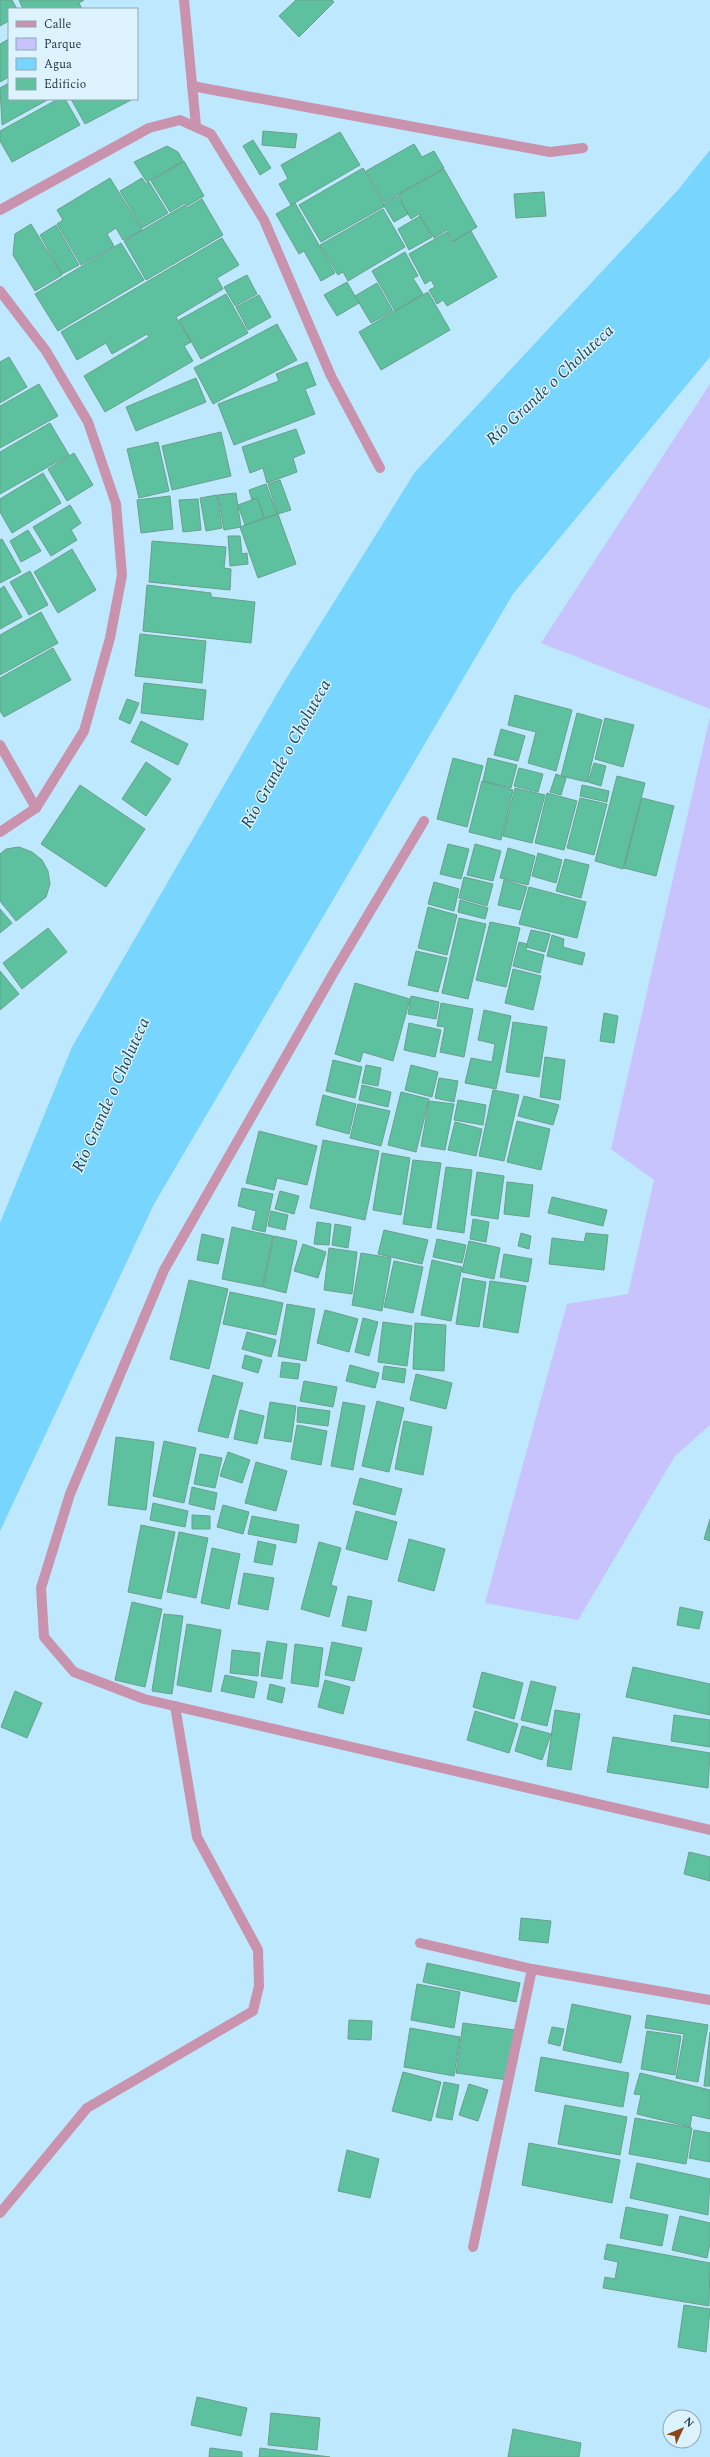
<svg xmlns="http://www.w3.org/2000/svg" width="710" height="2457" viewBox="0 0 710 2457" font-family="Spectral,serif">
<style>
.green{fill:#c8c3fd}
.water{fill:#77d5fe}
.building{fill:#5dc09e;stroke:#69a08c}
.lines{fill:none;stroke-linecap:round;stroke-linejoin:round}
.lane{stroke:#c992ad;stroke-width:10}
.street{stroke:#c992ad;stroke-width:10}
.labels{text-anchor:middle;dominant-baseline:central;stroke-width:3;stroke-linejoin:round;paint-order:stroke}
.water-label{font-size:17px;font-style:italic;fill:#20495a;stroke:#dcf2fc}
</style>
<rect width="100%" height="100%" fill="#bde8fd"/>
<g class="green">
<path d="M 710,384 L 710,709 L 541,643 Z"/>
<path d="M 710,717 L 710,1425 L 675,1456 L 578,1620 L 485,1603 L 567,1304 L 628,1294 L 654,1180 L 611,1149 Z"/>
</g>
<path class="water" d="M 710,150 L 710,357 L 513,594 L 154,1204 L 0,1531 L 0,1223 L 72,1047 L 281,687 L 415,472 L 678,190 Z"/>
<g class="building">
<path d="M 0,0 L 12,0 L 17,9 L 9,9 L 9,21 L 0,26 Z"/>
<path d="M 19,0 L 84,0 L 79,3 L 82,9 L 23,9 Z"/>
<path d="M 296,0 L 332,0 L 334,2 L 299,37 L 279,16 Z"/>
<path d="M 9,39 L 9,77 L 0,82 L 0,44 Z"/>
<path d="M 9,83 L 9,99 L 49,99 L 2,125 L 0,88 Z"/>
<path d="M 58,99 L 65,99 L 80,125 L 12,162 L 0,141 L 0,131 Z"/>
<path d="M 71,99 L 130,99 L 131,100 L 85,124 Z"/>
<path d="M 263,131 L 297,134 L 295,148 L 262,145 Z"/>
<path d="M 340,132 L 360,165 L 291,205 L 279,184 L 288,179 L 281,165 Z"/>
<path d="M 253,140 L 271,168 L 260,175 L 243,146 Z"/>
<path d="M 414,144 L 422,157 L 434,151 L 444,168 L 384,202 L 366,171 Z"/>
<path d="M 167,146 L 178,152 L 183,161 L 147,182 L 134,162 Z"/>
<path d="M 184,161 L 204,196 L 187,206 L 185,203 L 170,212 L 151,181 Z"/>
<path d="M 363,168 L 385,206 L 321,242 L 299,205 Z"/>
<path d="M 444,169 L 477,227 L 453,241 L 447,230 L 434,238 L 419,214 L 411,219 L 398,195 Z"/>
<path d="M 110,178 L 142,230 L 123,240 L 116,228 L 107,234 L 114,246 L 81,265 L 57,224 L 63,220 L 57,210 Z"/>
<path d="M 142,178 L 146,184 L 149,182 L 168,213 L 142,228 L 120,191 Z"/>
<path d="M 544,192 L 546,216 L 516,218 L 514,194 Z"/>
<path d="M 397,196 L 408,214 L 394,222 L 383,204 Z"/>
<path d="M 202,199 L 223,235 L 146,280 L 124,241 L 185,205 L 187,208 Z"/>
<path d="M 295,203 L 335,273 L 321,281 L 304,251 L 299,254 L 276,214 Z"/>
<path d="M 383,209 L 405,247 L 348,281 L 343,272 L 338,275 L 320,245 Z"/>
<path d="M 420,216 L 432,237 L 409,250 L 398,229 Z"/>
<path d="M 31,224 L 62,275 L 35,291 L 13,255 L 15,234 Z"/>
<path d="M 56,225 L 79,265 L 62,274 L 40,235 Z"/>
<path d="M 471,231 L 497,277 L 447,306 L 443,300 L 437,304 L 429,290 L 435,287 L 431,280 L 425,284 L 409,254 L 447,232 L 452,242 Z"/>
<path d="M 222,238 L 239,265 L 217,278 L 223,289 L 176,317 L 191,342 L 184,346 L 193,361 L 105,412 L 84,376 L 149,337 L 147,334 L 112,354 L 106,343 L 77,360 L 61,332 Z"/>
<path d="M 121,243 L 144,280 L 58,331 L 35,294 Z"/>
<path d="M 405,252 L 418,276 L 413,278 L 423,294 L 395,311 L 372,271 Z"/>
<path d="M 247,275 L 257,294 L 235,306 L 224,287 Z"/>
<path d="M 347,282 L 359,303 L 337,316 L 324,295 Z"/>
<path d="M 377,283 L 393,311 L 371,323 L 355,296 Z"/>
<path d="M 428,292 L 450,330 L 381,370 L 359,332 Z"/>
<path d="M 226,294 L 248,333 L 201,359 L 179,320 Z"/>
<path d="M 259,295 L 271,317 L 248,330 L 236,307 Z"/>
<path d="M 277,324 L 297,360 L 213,404 L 194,368 Z"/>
<path d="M 9,357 L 27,387 L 0,403 L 0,362 Z"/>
<path d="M 307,362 L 316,385 L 305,389 L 315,414 L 234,445 L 218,404 L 279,381 L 276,374 Z"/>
<path d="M 196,378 L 206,402 L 136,431 L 126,407 Z"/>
<path d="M 39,384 L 58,416 L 0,448 L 0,406 Z"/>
<path d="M 50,423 L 69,455 L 0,494 L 0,452 Z"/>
<path d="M 296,429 L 305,453 L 293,458 L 297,472 L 267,483 L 263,468 L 250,473 L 242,447 Z"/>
<path d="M 221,432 L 231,476 L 172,490 L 162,446 Z"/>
<path d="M 158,442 L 169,491 L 139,498 L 127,449 Z"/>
<path d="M 74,453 L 93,485 L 67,501 L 48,469 Z"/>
<path d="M 43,473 L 61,503 L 12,533 L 0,512 L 0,499 Z"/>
<path d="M 280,480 L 291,510 L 278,514 L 268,484 Z"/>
<path d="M 266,484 L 277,514 L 265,518 L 257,498 L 252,500 L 249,490 Z"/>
<path d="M 236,493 L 241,527 L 224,530 L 218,495 Z"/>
<path d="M 217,495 L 222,528 L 206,531 L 200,498 Z"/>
<path d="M 170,496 L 173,529 L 141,533 L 137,500 Z"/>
<path d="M 257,498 L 264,518 L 245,525 L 238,505 Z"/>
<path d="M 198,499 L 201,530 L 183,532 L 179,500 Z"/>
<path d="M 70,505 L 81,523 L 71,530 L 77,540 L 51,556 L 33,527 Z"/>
<path d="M 278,514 L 296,564 L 258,578 L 240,527 Z"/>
<path d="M 28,530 L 41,551 L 21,562 L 10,541 Z"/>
<path d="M 228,536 L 240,536 L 242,554 L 247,553 L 248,564 L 230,566 Z"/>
<path d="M 2,539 L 21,572 L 0,583 L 0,540 Z"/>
<path d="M 152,541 L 226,547 L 224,568 L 231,569 L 230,590 L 149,582 Z"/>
<path d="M 72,549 L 96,590 L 58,613 L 34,572 Z"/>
<path d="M 30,571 L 48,605 L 29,615 L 10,582 Z"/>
<path d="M 147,585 L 211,593 L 211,597 L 255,602 L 251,643 L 143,631 Z"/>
<path d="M 4,586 L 22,617 L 0,629 L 0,589 Z"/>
<path d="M 41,612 L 58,643 L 0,675 L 0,635 Z"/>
<path d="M 140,634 L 206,641 L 202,683 L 135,676 Z"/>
<path d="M 53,648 L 71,680 L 4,717 L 0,711 L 0,678 Z"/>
<path d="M 144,683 L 206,690 L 203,720 L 141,713 Z"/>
<path d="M 515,695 L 572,710 L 556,771 L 528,763 L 536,732 L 508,725 Z"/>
<path d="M 127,699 L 139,703 L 130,724 L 119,719 Z"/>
<path d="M 577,713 L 602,720 L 587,782 L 561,776 Z"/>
<path d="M 605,718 L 634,725 L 623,767 L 595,759 Z"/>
<path d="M 141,721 L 188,744 L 178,765 L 131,742 Z"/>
<path d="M 501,729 L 525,736 L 518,761 L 494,755 Z"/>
<path d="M 453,758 L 483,766 L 467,827 L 437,819 Z"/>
<path d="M 488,758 L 517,765 L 511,788 L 483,781 Z"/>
<path d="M 146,762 L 171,779 L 146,816 L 122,799 Z"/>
<path d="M 594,763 L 606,766 L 601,786 L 588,782 Z"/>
<path d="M 519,768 L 543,774 L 538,792 L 514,786 Z"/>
<path d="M 556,774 L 566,778 L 561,795 L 550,792 Z"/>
<path d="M 617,776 L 645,783 L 623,869 L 595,861 Z"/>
<path d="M 482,781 L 513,790 L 501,840 L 469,832 Z"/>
<path d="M 80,785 L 145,829 L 106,887 L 41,844 Z"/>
<path d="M 582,785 L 609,791 L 607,802 L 580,796 Z"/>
<path d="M 515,788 L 545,795 L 532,843 L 503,836 Z"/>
<path d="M 547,793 L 577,801 L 564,850 L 535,843 Z"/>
<path d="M 580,798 L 607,804 L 594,855 L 567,848 Z"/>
<path d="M 642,798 L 674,806 L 656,876 L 624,868 Z"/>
<path d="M 448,844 L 469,849 L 461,879 L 440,874 Z"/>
<path d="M 475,844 L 501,851 L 493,881 L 467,875 Z"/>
<path d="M 19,847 L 32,852 L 42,860 L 48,871 L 50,884 L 46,897 L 16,921 L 0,901 L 0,854 L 6,849 Z"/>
<path d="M 508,848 L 535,856 L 528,885 L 500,878 Z"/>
<path d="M 538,853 L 562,860 L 556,883 L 532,876 Z"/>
<path d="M 565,859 L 589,865 L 581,898 L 556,891 Z"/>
<path d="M 464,877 L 493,884 L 487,906 L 459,898 Z"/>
<path d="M 504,880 L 527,887 L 520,910 L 498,905 Z"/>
<path d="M 434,882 L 459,889 L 454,911 L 428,904 Z"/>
<path d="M 529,887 L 586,902 L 577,938 L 519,924 Z"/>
<path d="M 460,900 L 488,908 L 485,919 L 458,912 Z"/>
<path d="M 428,907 L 457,915 L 447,955 L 418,948 Z"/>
<path d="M 0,909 L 12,923 L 0,933 Z"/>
<path d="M 459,918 L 486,924 L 468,999 L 442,993 Z"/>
<path d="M 490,922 L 520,928 L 506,987 L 476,980 Z"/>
<path d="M 48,928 L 67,952 L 22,989 L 3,963 Z"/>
<path d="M 531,930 L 550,934 L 545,952 L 526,947 Z"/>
<path d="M 552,935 L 564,939 L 563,947 L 585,953 L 582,965 L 547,956 Z"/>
<path d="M 519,942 L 527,944 L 526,950 L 544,955 L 540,973 L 513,966 Z"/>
<path d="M 416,951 L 447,958 L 438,992 L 408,985 Z"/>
<path d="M 513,969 L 541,976 L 533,1010 L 505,1003 Z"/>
<path d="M 0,971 L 19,994 L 0,1010 Z"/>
<path d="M 355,983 L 410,999 L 393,1061 L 363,1052 L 360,1062 L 335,1054 Z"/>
<path d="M 411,996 L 439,1002 L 436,1019 L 408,1014 Z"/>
<path d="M 441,1003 L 473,1009 L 464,1057 L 440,1052 L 445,1027 L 437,1026 Z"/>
<path d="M 484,1010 L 511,1016 L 496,1089 L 465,1083 L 471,1058 L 492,1062 L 495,1044 L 478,1040 Z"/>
<path d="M 604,1013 L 618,1016 L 614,1043 L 600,1041 Z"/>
<path d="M 513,1022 L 547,1027 L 539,1077 L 506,1072 Z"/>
<path d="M 409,1023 L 441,1030 L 435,1057 L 404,1050 Z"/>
<path d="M 545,1057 L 565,1060 L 560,1100 L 540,1097 Z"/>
<path d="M 333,1060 L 362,1067 L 355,1098 L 326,1091 Z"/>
<path d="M 366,1065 L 381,1068 L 378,1086 L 362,1083 Z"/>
<path d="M 411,1065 L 438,1072 L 432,1097 L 405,1090 Z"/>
<path d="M 439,1078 L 458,1081 L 454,1102 L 435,1098 Z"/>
<path d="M 362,1085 L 391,1092 L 388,1107 L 359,1100 Z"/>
<path d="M 493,1090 L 519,1095 L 504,1161 L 479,1156 Z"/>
<path d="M 401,1092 L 429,1099 L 416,1152 L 388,1145 Z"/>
<path d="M 323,1095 L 356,1104 L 349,1134 L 316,1125 Z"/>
<path d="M 524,1096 L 559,1105 L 553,1125 L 518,1116 Z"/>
<path d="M 458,1100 L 486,1105 L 483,1125 L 454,1120 Z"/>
<path d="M 429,1101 L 454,1104 L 445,1150 L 421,1146 Z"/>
<path d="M 358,1104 L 390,1111 L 381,1146 L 350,1138 Z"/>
<path d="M 517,1121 L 550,1129 L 541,1170 L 507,1162 Z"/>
<path d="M 455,1122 L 482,1129 L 476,1156 L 448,1150 Z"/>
<path d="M 259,1131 L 317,1146 L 307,1185 L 277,1178 L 274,1190 L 246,1183 Z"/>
<path d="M 323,1140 L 379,1151 L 365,1220 L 310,1208 Z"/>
<path d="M 382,1153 L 410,1158 L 401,1215 L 373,1210 Z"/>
<path d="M 413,1160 L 441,1163 L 431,1228 L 403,1224 Z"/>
<path d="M 446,1167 L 472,1170 L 464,1233 L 437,1229 Z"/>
<path d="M 477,1172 L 504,1176 L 498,1219 L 471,1215 Z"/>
<path d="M 507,1182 L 533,1185 L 529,1217 L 504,1214 Z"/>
<path d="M 242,1188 L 273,1194 L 265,1232 L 252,1229 L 256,1211 L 238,1206 Z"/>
<path d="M 280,1191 L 299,1196 L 294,1214 L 275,1209 Z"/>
<path d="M 552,1197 L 607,1210 L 603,1226 L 548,1213 Z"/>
<path d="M 271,1211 L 288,1215 L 285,1230 L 268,1226 Z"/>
<path d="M 473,1219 L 489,1222 L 486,1242 L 470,1239 Z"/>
<path d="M 317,1222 L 331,1224 L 329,1245 L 314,1244 Z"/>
<path d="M 335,1224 L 351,1227 L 348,1248 L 332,1245 Z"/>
<path d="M 232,1227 L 273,1236 L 262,1287 L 222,1279 Z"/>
<path d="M 384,1230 L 428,1240 L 422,1264 L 378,1254 Z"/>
<path d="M 521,1233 L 531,1236 L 529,1249 L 518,1246 Z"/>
<path d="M 586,1233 L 608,1235 L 604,1270 L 549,1264 L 552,1238 L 584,1242 Z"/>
<path d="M 202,1234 L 224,1239 L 218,1264 L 197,1260 Z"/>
<path d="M 274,1236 L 297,1241 L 286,1293 L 263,1287 Z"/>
<path d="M 437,1239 L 466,1245 L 462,1263 L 433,1257 Z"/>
<path d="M 469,1241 L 500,1248 L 494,1279 L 462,1272 Z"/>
<path d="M 303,1244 L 326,1252 L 318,1278 L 294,1271 Z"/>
<path d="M 329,1248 L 357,1252 L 352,1294 L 324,1290 Z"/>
<path d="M 361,1253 L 391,1258 L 382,1311 L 352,1305 Z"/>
<path d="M 504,1254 L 532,1259 L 528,1282 L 500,1277 Z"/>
<path d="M 432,1260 L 462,1267 L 451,1321 L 421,1315 Z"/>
<path d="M 394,1261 L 423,1267 L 413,1313 L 384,1307 Z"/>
<path d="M 463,1278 L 486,1282 L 479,1327 L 456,1324 Z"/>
<path d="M 189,1280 L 228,1289 L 209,1369 L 170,1359 Z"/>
<path d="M 490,1281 L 526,1286 L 518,1333 L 483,1327 Z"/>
<path d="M 230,1292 L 283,1303 L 276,1335 L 223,1324 Z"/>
<path d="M 287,1304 L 315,1309 L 306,1361 L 278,1356 Z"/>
<path d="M 325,1310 L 358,1319 L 349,1352 L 317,1343 Z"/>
<path d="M 363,1318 L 378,1322 L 369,1356 L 355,1352 Z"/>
<path d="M 383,1322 L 412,1326 L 407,1366 L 378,1362 Z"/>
<path d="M 415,1323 L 446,1325 L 444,1371 L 413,1369 Z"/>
<path d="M 247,1332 L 276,1340 L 271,1357 L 242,1349 Z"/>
<path d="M 245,1355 L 262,1360 L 258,1373 L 242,1368 Z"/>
<path d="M 282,1362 L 300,1364 L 298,1379 L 280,1377 Z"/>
<path d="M 350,1365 L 379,1373 L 375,1388 L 346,1381 Z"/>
<path d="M 384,1366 L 406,1369 L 404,1383 L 382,1379 Z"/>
<path d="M 416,1374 L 452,1383 L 446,1409 L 410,1400 Z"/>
<path d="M 213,1375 L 243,1383 L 228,1438 L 198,1431 Z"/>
<path d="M 304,1381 L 337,1387 L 333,1407 L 300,1401 Z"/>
<path d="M 377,1401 L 404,1408 L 389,1472 L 362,1466 Z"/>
<path d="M 270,1402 L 296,1406 L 291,1442 L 264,1438 Z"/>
<path d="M 343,1402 L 365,1406 L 353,1470 L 331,1466 Z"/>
<path d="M 298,1407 L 330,1411 L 328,1426 L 297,1422 Z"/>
<path d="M 240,1410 L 264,1416 L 257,1444 L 234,1439 Z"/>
<path d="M 404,1421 L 432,1427 L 423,1475 L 395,1469 Z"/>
<path d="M 297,1425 L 327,1431 L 321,1465 L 291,1459 Z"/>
<path d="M 116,1437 L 154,1442 L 146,1510 L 108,1505 Z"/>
<path d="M 164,1441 L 196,1448 L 184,1503 L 153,1496 Z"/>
<path d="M 228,1452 L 250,1460 L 242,1483 L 220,1476 Z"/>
<path d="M 200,1454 L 222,1458 L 215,1488 L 194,1484 Z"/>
<path d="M 256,1462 L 287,1471 L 276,1511 L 245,1503 Z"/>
<path d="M 360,1478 L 402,1489 L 395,1515 L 353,1504 Z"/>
<path d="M 192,1487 L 217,1493 L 214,1510 L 189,1504 Z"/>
<path d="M 153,1503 L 188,1511 L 185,1527 L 150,1520 Z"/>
<path d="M 223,1505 L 249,1512 L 243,1534 L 217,1527 Z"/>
<path d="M 356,1511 L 397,1522 L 387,1560 L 346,1549 Z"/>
<path d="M 192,1515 L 210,1516 L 210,1529 L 192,1529 Z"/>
<path d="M 252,1516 L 299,1525 L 296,1543 L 248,1534 Z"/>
<path d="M 710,1519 L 710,1541 L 704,1539 Z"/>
<path d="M 141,1525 L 175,1532 L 161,1599 L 128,1592 Z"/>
<path d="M 179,1532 L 208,1538 L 196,1598 L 167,1592 Z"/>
<path d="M 409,1539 L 445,1549 L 434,1591 L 398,1581 Z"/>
<path d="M 258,1541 L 276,1545 L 272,1565 L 254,1562 Z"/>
<path d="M 319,1542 L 341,1548 L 331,1585 L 337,1587 L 329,1617 L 301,1609 Z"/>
<path d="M 212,1548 L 240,1554 L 229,1609 L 201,1603 Z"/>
<path d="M 244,1573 L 274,1578 L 268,1610 L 238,1604 Z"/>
<path d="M 348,1596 L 372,1601 L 366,1631 L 342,1626 Z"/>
<path d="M 132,1602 L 162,1609 L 145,1687 L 115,1680 Z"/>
<path d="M 680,1607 L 703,1612 L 699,1629 L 677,1625 Z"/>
<path d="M 164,1614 L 183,1616 L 172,1694 L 152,1691 Z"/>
<path d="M 187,1624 L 221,1630 L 211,1692 L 177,1685 Z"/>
<path d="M 267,1641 L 287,1644 L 282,1679 L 261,1676 Z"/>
<path d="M 332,1642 L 362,1648 L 354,1681 L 325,1675 Z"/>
<path d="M 295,1644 L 323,1648 L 318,1687 L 291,1683 Z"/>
<path d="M 232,1650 L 260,1653 L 258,1676 L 230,1673 Z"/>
<path d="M 633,1667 L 710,1684 L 710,1715 L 626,1697 Z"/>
<path d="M 482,1672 L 523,1683 L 514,1719 L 473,1707 Z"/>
<path d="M 225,1675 L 257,1682 L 254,1698 L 221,1691 Z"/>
<path d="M 325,1680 L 350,1687 L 343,1714 L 318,1707 Z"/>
<path d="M 531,1681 L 556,1687 L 547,1726 L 521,1720 Z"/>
<path d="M 270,1684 L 285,1688 L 282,1703 L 267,1699 Z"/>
<path d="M 15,1691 L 42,1703 L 27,1738 L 1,1727 Z"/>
<path d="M 555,1710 L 580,1714 L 571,1770 L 547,1766 Z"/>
<path d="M 475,1711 L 518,1724 L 509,1753 L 467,1740 Z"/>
<path d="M 674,1715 L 710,1720 L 710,1747 L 671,1741 Z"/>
<path d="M 522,1726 L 551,1734 L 542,1760 L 515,1751 Z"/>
<path d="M 613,1737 L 710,1753 L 708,1788 L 607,1772 Z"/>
<path d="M 689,1852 L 710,1857 L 710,1881 L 684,1874 Z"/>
<path d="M 521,1918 L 551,1921 L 548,1943 L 519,1940 Z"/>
<path d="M 427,1963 L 520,1983 L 516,2002 L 423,1982 Z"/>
<path d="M 417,1984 L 460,1992 L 454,2028 L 411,2020 Z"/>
<path d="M 572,2004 L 631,2016 L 621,2063 L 563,2050 Z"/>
<path d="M 647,2015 L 708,2025 L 698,2082 L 676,2078 L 684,2034 L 645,2028 Z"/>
<path d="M 349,2020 L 372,2021 L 371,2040 L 348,2039 Z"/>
<path d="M 463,2023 L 515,2030 L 508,2080 L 456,2073 Z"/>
<path d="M 552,2027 L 564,2029 L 560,2046 L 548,2043 Z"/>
<path d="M 410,2028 L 460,2037 L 454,2076 L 404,2067 Z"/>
<path d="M 647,2031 L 681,2036 L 675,2075 L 641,2069 Z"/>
<path d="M 710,2032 L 710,2086 L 704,2086 Z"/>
<path d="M 541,2057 L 629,2073 L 623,2107 L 535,2091 Z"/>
<path d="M 403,2072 L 441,2082 L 431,2121 L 392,2111 Z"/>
<path d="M 640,2073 L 710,2090 L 710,2119 L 692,2115 L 690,2127 L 637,2114 L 641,2095 L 634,2094 Z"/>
<path d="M 444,2082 L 459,2085 L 452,2120 L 436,2117 Z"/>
<path d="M 469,2084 L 488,2090 L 478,2121 L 459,2115 Z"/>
<path d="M 565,2105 L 627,2117 L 620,2155 L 558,2144 Z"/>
<path d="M 635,2118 L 692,2128 L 686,2164 L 629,2154 Z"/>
<path d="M 694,2130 L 710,2133 L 710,2162 L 689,2158 Z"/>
<path d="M 529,2143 L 620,2160 L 612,2203 L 522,2185 Z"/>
<path d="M 347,2150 L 379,2159 L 370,2198 L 338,2191 Z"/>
<path d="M 637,2163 L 710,2179 L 708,2215 L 630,2198 Z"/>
<path d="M 626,2207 L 668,2215 L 662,2246 L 620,2238 Z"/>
<path d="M 680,2216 L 710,2223 L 710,2243 L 707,2258 L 672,2250 Z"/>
<path d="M 607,2244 L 710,2263 L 709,2306 L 603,2288 L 605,2277 L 615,2279 L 618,2262 L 604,2259 Z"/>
<path d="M 684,2305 L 710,2309 L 706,2352 L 678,2347 Z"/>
<path d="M 197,2397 L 247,2408 L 241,2436 L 191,2425 Z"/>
<path d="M 271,2413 L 320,2418 L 317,2450 L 268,2445 Z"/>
<path d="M 513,2429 L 581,2443 L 579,2457 L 508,2457 Z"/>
<path d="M 210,2448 L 242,2452 L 242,2457 L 209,2457 Z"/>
<path d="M 260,2448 L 330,2457 L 259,2457 Z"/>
</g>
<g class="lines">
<path class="lane" d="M 0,2213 L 87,2108 L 253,2011 L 259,1986 L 258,1950 L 197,1837 L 175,1706"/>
<g class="street">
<path d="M 184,0 L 196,126"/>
<path d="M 192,86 L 550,152 L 583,148"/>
<path d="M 0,210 L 149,128 L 180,120 L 211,134 L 264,220 L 331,376 L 380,468"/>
<path d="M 0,291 L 46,351 L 88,422 L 116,504 L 122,575 L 110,638 L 84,731 L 36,808 L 0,832"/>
<path d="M 0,745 L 36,808"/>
<path d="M 424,821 L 334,972 L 164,1270 L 70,1494 L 41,1588 L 44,1637 L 74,1672 L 144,1699 L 710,1830"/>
<path d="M 420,1943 L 532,1969 L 710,2000"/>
<path d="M 473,2247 L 532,1969"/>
</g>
</g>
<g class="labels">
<g class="water-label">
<text transform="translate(550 385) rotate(-43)">Río Grande o Choluteca</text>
<text transform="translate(286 754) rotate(-61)">Río Grande o Choluteca</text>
<text transform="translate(111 1095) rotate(-66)">Río Grande o Choluteca</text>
</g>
</g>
<rect x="8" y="8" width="130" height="92" fill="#dcf2fc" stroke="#92a8b2"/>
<rect x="16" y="21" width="20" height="6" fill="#c992ad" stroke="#92a8b2"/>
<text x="44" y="28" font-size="12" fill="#243a44">Calle</text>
<rect x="16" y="38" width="20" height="12" fill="#c8c3fd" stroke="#92a8b2"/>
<text x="44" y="48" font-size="12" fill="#243a44">Parque</text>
<rect x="16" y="58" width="20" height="12" fill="#77d5fe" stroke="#92a8b2"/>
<text x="44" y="68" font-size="12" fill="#243a44">Agua</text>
<rect x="16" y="78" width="20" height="12" fill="#5dc09e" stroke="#92a8b2"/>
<text x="44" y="88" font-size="12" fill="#243a44">Edificio</text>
<g transform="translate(682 2429) rotate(46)"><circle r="19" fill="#dcf2fc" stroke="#92a8b2"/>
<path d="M0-3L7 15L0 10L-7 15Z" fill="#8a451b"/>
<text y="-6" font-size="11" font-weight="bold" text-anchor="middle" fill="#243a44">N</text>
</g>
</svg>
